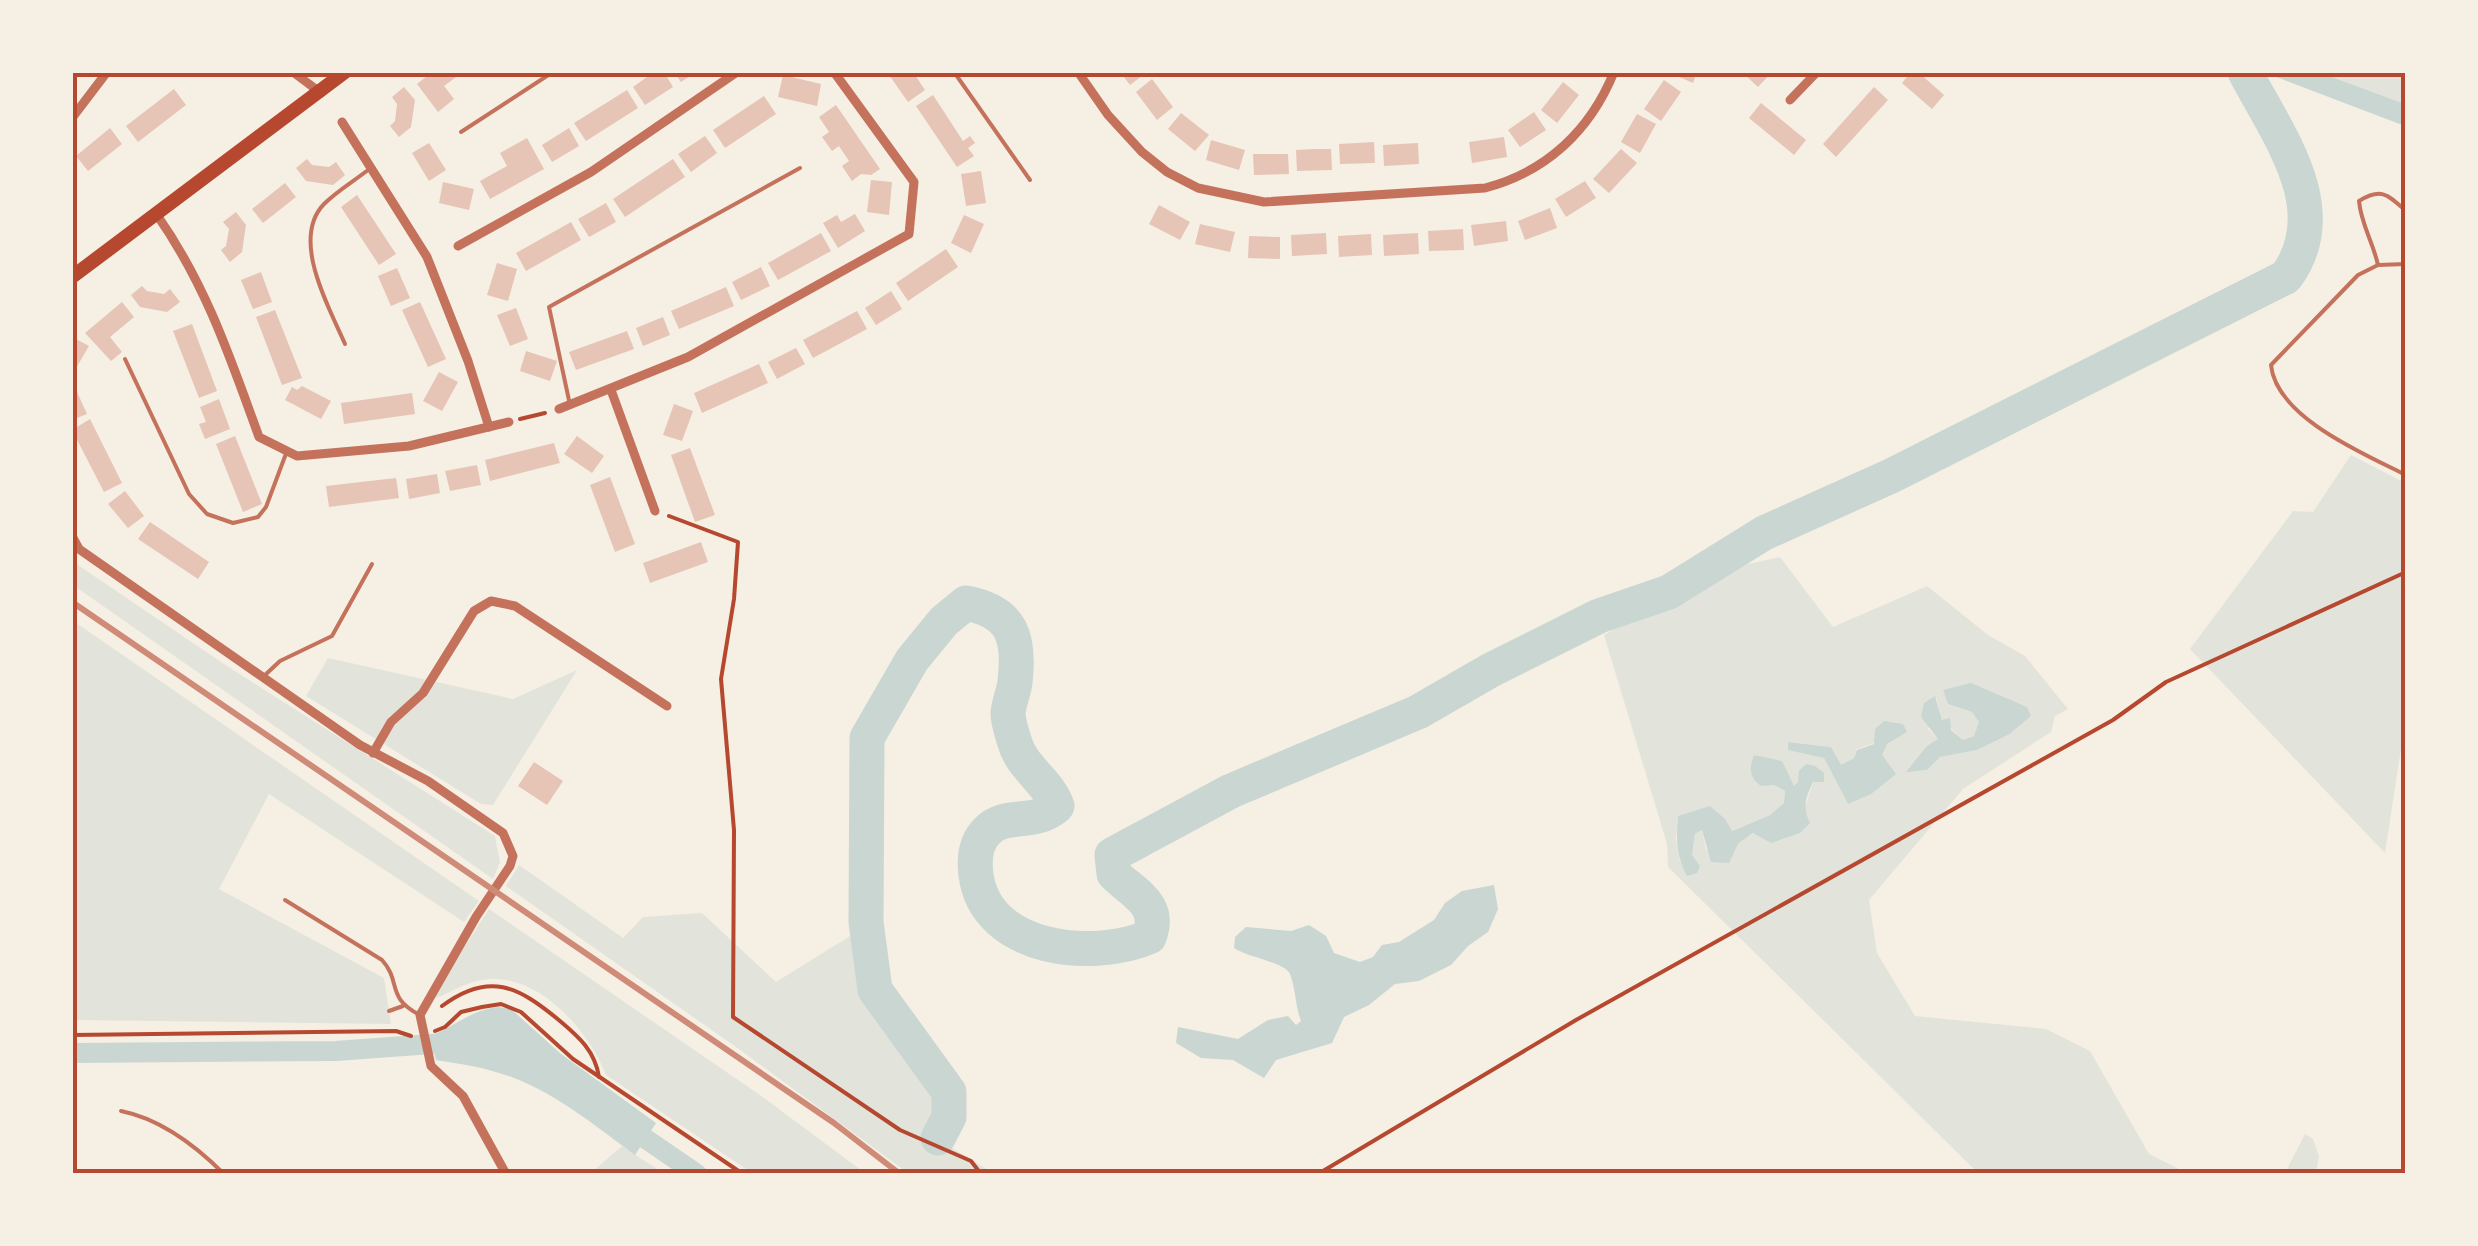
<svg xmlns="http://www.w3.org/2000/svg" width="2478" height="1246" viewBox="0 0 2478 1246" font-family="'Fira Sans',sans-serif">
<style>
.green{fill:#e2e4dc;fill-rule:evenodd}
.water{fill:#c9d6d2}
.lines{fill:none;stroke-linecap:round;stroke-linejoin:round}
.canal{stroke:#c9d6d2;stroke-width:20}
.river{stroke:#c9d6d2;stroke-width:35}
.building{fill:#e6c5b7}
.path{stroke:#b5482f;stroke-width:4}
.service{stroke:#c5725c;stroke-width:4}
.minor{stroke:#c5725c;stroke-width:9}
.primary{stroke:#b5482f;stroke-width:14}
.rail{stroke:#cf8b77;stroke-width:6}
.neatline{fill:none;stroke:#b5482f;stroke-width:4}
</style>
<rect width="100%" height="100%" fill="#f6efe4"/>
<g class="green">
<path d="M 2321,73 L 2405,73 L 2405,104 Z"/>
<path d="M 2351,455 L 2405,483 L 2405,723 L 2385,853 L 2190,649 L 2293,511 L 2313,512 Z"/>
<path d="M 1780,557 L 1833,627 L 1927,586 L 1988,635 L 2025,656 L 2068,709 L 2055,716 L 2051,732 L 1963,789 L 1869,900 L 1877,953 L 1915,1016 L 2046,1029 L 2090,1051 L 2149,1154 L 2187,1173 L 1978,1173 L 1668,867 L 1667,844 L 1604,635 L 1721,570 ZM 1943,690 L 2008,735 L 1977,750 L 1940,757 L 1927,770 L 1907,771 L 1938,739 L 1928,729 L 1936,697 L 1942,720 L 1963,740 L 1974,736 L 1980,723 L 1972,712 L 1948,704 ZM 1906,732 L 1887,744 L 1848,804 L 1824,758 L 1789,742 L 1831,747 L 1840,766 L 1854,758 L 1857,749 ZM 1754,755 L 1781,762 L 1790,783 L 1795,786 L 1798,782 L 1813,782 L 1804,811 L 1754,833 L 1738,844 L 1706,850 L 1702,830 L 1695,834 L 1692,855 L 1680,862 L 1676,839 L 1678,815 L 1725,819 L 1731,831 L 1770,815 L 1784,803 L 1785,791 L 1774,785 Z"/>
<path d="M 72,561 L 227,666 L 495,836 L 500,862 L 493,879 L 73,585 Z"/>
<path d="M 72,620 L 479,901 L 464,922 L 269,794 L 219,889 L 384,978 L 391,1024 L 73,1020 Z"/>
<path d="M 328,658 L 513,699 L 577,670 L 493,805 L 481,804 L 306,696 Z"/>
<path d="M 519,865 L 623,938 L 643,917 L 702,913 L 776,982 L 855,933 L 857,977 L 870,1009 L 906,1058 L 940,1094 L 944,1106 L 931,1135 L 993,1173 L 908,1173 L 736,1047 L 506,886 Z"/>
<path d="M 489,909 L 760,1095 L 865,1173 L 752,1173 L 606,1075 C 588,1029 536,970 482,980 C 462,983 448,995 430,1000 Z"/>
<path d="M 2305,1134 L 2313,1139 L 2319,1156 L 2316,1173 L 2285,1173 Z"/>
<path d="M 622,1146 L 663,1173 L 591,1173 Z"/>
</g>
<g class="water">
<path d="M 2266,73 L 2321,73 L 2405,104 L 2405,126 Z"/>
<path d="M 1971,683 L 2027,707 L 2031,716 L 2008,735 L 1977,750 L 1940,757 L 1927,770 L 1906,772 L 1927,746 L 1938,739 L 1921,717 L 1924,703 L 1935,696 L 1942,720 L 1950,718 L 1951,730 L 1963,740 L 1974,736 L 1979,722 L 1972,712 L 1948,704 L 1943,690 Z"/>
<path d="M 1884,721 L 1903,724 L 1907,732 L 1887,744 L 1882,755 L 1896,774 L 1871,794 L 1848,804 L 1824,758 L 1788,750 L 1788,742 L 1831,747 L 1841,765 L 1854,758 L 1857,750 L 1874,744 L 1875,729 Z"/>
<path d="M 1754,755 L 1782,761 L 1794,786 L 1798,782 L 1799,771 L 1806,764 L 1815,766 L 1824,773 L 1824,782 L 1813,782 C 1806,797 1802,807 1810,823 L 1800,833 L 1771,843 L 1753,833 L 1738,844 L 1729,863 L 1711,862 L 1702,830 L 1695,834 L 1692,855 L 1700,866 L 1697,873 L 1687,876 C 1676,856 1676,838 1678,816 L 1710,806 L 1725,819 L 1732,831 L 1770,815 L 1784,803 L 1785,791 L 1774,785 L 1761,786 C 1749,777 1749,768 1754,755 Z"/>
<path d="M 1494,885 L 1498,909 L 1488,932 L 1468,946 L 1451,965 L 1419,981 L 1395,984 L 1369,1005 L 1344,1017 L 1332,1043 L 1276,1060 L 1264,1078 L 1233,1060 L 1201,1058 L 1176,1043 L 1178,1027 L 1238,1039 L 1268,1020 L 1288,1016 L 1296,1025 L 1301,1021 C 1295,1005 1296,990 1290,974 C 1285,962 1249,958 1234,948 L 1235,937 L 1246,927 L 1291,931 L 1309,925 L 1326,936 L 1334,953 L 1360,962 L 1373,957 L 1382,945 L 1399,942 L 1434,920 L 1445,903 L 1462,891 Z"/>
<path d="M 498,1007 L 511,1009 L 561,1054 L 656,1123 L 635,1155 C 597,1127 558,1095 514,1078 C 488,1068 462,1064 436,1060 L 430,1036 C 454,1027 471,1010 498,1007 Z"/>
</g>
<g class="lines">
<g class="canal">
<path d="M 72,1053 L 336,1051 L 445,1043"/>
<path d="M 624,1124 L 697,1174"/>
</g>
<path class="river" d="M 938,1138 L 949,1117 L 949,1092 L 875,990 L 866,922 L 867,738 L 912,660 L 944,621 L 966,603 C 1013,612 1020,638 1015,682 C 1014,692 1009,702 1008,713 C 1008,721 1012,734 1015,743 C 1022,768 1048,781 1057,806 C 1032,827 1006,811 987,831 C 975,843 974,860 976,875 C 986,951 1093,961 1149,937 C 1162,904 1134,894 1114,874 L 1112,855 L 1231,791 L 1418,712 L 1491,670 L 1599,616 L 1669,592 L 1764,533 L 1891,476 L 2286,277 C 2336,209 2277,134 2245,72"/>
</g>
<g class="building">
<path d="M 432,72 L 463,72 L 444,86 L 454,99 L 438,112 L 417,84 Z"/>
<path d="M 654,72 L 664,72 L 673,87 L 645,105 L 633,87 Z"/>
<path d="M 674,72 L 696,72 L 681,82 Z"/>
<path d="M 887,72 L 913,72 L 925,90 L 908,102 Z"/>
<path d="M 1120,72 L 1147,72 L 1130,85 Z"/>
<path d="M 1668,72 L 1697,72 L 1693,83 Z"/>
<path d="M 1747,72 L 1772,72 L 1758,87 L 1745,75 Z"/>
<path d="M 1911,72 L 1918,72 L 1944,95 L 1932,109 L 1902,83 Z"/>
<path d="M 783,75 L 821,84 L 817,106 L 778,97 Z"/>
<path d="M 1152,79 L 1173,107 L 1157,120 L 1136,92 Z"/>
<path d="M 1664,80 L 1681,92 L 1661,121 L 1644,109 Z"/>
<path d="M 1563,82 L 1579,95 L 1557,123 L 1541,110 Z"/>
<path d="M 404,87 L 415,100 L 411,127 L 399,137 L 390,126 L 395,121 L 397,104 L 392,97 Z"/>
<path d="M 1874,87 L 1888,100 L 1836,157 L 1823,144 Z"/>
<path d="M 174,89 L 186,105 L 138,142 L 126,126 Z"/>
<path d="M 627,90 L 638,108 L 586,141 L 574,123 Z"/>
<path d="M 933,95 L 963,141 L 970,136 L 975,143 L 968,148 L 974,156 L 957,167 L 916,106 Z"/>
<path d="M 764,96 L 776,114 L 725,148 L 713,130 Z"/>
<path d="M 1761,103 L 1806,140 L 1794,155 L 1749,118 Z"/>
<path d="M 836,105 L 880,169 L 871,175 L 861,174 L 852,181 L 842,166 L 849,161 L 839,146 L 832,151 L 822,137 L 829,132 L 819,117 Z"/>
<path d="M 1534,112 L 1546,130 L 1520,147 L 1508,130 Z"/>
<path d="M 1181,113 L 1209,135 L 1195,151 L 1168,129 Z"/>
<path d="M 1637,114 L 1656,124 L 1640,153 L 1621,142 Z"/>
<path d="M 110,128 L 122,144 L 88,171 L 76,156 Z"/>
<path d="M 569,128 L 579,146 L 552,162 L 542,145 Z"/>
<path d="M 705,136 L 717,153 L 691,172 L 678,154 Z"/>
<path d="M 1504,137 L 1507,157 L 1472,163 L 1469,142 Z"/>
<path d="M 527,138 L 544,169 L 490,199 L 480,181 L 507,166 L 500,153 Z"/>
<path d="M 1211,140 L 1245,150 L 1239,170 L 1206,160 Z"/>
<path d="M 1374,142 L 1375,163 L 1340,164 L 1339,144 Z"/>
<path d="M 429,143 L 446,170 L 429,181 L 412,153 Z"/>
<path d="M 1418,143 L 1419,164 L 1384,166 L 1383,145 Z"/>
<path d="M 1314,149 L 1331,149 L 1332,170 L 1297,171 L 1296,150 Z"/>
<path d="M 1621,149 L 1637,163 L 1609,193 L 1593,179 Z"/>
<path d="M 1253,154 L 1288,154 L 1289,174 L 1254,175 Z"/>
<path d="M 307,159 L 312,165 L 329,167 L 336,162 L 345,175 L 333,185 L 306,181 L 296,168 Z"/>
<path d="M 673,159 L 685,177 L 625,217 L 613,199 Z"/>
<path d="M 981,171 L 986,203 L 966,206 L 961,174 Z"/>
<path d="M 871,180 L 892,182 L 889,215 L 867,212 Z"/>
<path d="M 1585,181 L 1596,198 L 1566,217 L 1555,199 Z"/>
<path d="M 443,182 L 474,189 L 469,210 L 439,203 Z"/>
<path d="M 285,183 L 296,197 L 263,223 L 252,209 Z"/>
<path d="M 357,195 L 396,254 L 379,265 L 341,207 Z"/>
<path d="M 606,203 L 616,222 L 589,237 L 578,219 Z"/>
<path d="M 1159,205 L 1190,222 L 1180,240 L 1149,224 Z"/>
<path d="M 1550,208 L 1557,228 L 1525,240 L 1518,221 Z"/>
<path d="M 236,212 L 246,225 L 242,252 L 230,262 L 221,250 L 226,246 L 229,229 L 223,222 Z"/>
<path d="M 855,214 L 865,231 L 838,248 L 823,223 L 837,215 L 841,222 Z"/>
<path d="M 964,215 L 984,224 L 971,253 L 951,243 Z"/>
<path d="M 1506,221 L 1508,241 L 1474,246 L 1471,225 Z"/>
<path d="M 571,222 L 581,240 L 526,271 L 516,253 Z"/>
<path d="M 1200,224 L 1235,232 L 1230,252 L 1195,244 Z"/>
<path d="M 1463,229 L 1464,250 L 1429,251 L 1428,231 Z"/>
<path d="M 821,233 L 831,251 L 778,280 L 768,263 Z"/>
<path d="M 1326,233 L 1327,254 L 1292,256 L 1291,235 Z"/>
<path d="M 1418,233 L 1419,254 L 1384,256 L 1383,235 Z"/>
<path d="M 1371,234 L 1372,255 L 1339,257 L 1338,236 Z"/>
<path d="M 1249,236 L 1280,237 L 1280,259 L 1248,258 Z"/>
<path d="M 946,249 L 958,267 L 908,301 L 896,283 Z"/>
<path d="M 497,263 L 517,269 L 508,301 L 487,295 Z"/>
<path d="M 761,267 L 770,286 L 741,300 L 732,282 Z"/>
<path d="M 397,268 L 410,298 L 391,306 L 378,276 Z"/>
<path d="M 261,272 L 272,302 L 253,309 L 241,280 Z"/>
<path d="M 142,286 L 147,291 L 164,294 L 170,289 L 180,302 L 167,312 L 140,307 L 131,295 Z"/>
<path d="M 726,287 L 734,306 L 679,329 L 671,311 Z"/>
<path d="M 891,291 L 902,309 L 876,325 L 865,308 Z"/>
<path d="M 122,302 L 134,317 L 110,337 L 122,352 L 111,361 L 85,333 Z"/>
<path d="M 420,302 L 446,359 L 428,367 L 402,310 Z"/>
<path d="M 516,308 L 528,339 L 510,346 L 497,315 Z"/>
<path d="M 275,310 L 302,378 L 282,385 L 256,317 Z"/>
<path d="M 857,311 L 867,329 L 813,358 L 803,340 Z"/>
<path d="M 663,317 L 670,335 L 643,346 L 636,328 Z"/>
<path d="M 192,324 L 217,391 L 199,398 L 173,331 Z"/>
<path d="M 627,331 L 634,349 L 576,370 L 569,352 Z"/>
<path d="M 72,337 L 89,346 L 72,375 Z"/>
<path d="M 796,348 L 805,364 L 777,379 L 768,362 Z"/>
<path d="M 526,351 L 557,361 L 550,381 L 520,371 Z"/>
<path d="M 759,364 L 768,383 L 702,413 L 694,393 Z"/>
<path d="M 439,372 L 458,382 L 442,411 L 423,401 Z"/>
<path d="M 72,381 L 87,414 L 72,420 Z"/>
<path d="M 302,386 L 331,401 L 321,419 L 285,400 L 292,387 L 297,390 Z"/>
<path d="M 412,393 L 415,414 L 344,424 L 341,403 Z"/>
<path d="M 219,399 L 230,429 L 205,439 L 199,424 L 206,422 L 200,407 Z"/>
<path d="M 674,404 L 693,411 L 682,441 L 663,435 Z"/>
<path d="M 90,419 L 122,483 L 104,492 L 72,430 Z"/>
<path d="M 235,436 L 262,504 L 243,512 L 216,444 Z"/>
<path d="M 577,436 L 604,456 L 592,473 L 564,454 Z"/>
<path d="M 554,443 L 560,463 L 490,481 L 485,460 Z"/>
<path d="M 690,448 L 715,515 L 695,522 L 671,455 Z"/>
<path d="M 477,465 L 481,485 L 450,491 L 445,471 Z"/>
<path d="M 437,474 L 440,493 L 409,499 L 406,479 Z"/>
<path d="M 610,477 L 635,544 L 615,552 L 590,485 Z"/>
<path d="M 396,478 L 399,498 L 329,507 L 326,486 Z"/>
<path d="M 125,491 L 144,516 L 128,528 L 108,504 Z"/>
<path d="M 150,522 L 209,562 L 198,579 L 138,539 Z"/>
<path d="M 701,542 L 708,562 L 650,583 L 643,563 Z"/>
<path d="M 534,762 L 563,781 L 547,805 L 518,786 Z"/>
</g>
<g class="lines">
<g class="path">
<path d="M 520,419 L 545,413"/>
<path d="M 669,516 L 738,542 L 734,599 L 721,679 L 734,830 L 733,1017 L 900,1130 L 971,1161 L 981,1174"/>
<path d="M 442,1006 C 489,971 518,986 560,1021 C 579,1037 595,1051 599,1077"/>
<path d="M 435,1031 L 445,1027 L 461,1012 L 482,1007 L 501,1004 L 521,1012 L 573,1059 L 743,1174"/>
<path d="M 72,1035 L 396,1031 L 411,1036"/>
<path d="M 1318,1174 L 1576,1020 L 2113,720 L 2166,682 L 2406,572"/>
</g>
<g class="service">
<path d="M 954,72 L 1030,180"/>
<path d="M 461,132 L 553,72"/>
<path d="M 2406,264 L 2378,265 L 2358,275 L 2271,365 C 2276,417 2364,454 2406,475"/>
<path d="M 2378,265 C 2373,242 2361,224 2359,201 C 2382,187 2388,195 2406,211"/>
<path d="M 345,344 C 329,307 290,239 324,204 C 337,191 354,181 368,170"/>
<path d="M 125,359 L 189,494 L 207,514 L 233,523 L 258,517 L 266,507 L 287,451"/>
<path d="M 570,405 L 549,307 L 800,168"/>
<path d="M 265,675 L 280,661 L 332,636 L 372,564"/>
<path d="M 285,900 L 382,960 C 402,982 385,997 420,1015"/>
<path d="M 389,1011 L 403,1006"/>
<path d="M 121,1111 C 161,1119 195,1145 224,1174"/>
</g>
<g class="minor">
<path d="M 293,72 L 321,93"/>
<path d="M 1078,72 L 1108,115 L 1142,152 L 1167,172 L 1198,188 L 1264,202 L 1485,188 C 1546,172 1590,131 1614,72"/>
<path d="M 1790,100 L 1817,72"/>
<path d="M 72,118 L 107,72"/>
<path d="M 342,122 L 427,257 L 468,361 L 489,427"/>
<path d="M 157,215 C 206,285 230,357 259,437 L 297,456 L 409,446 L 509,422"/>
<path d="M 458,246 L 591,172 L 737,72"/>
<path d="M 611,390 L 655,511"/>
<path d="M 559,409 L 688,357 L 909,234 L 914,182 L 834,72"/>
<path d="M 72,536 L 79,549 L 360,745 L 428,781 L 503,833 L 513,856 L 510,866 L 476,917 L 420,1015 L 431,1066 L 463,1096 L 506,1174"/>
<path d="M 373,753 L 391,722 L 423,693 L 474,611 L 491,601 L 515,606 L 667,706"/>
</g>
<path class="primary" d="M 72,277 L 345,72"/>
<path class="rail" d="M 72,602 L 834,1123 L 900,1174"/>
</g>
<rect width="2478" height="1246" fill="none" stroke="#f6efe4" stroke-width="150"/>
<rect x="75" y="75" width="2328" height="1096" class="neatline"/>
</svg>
